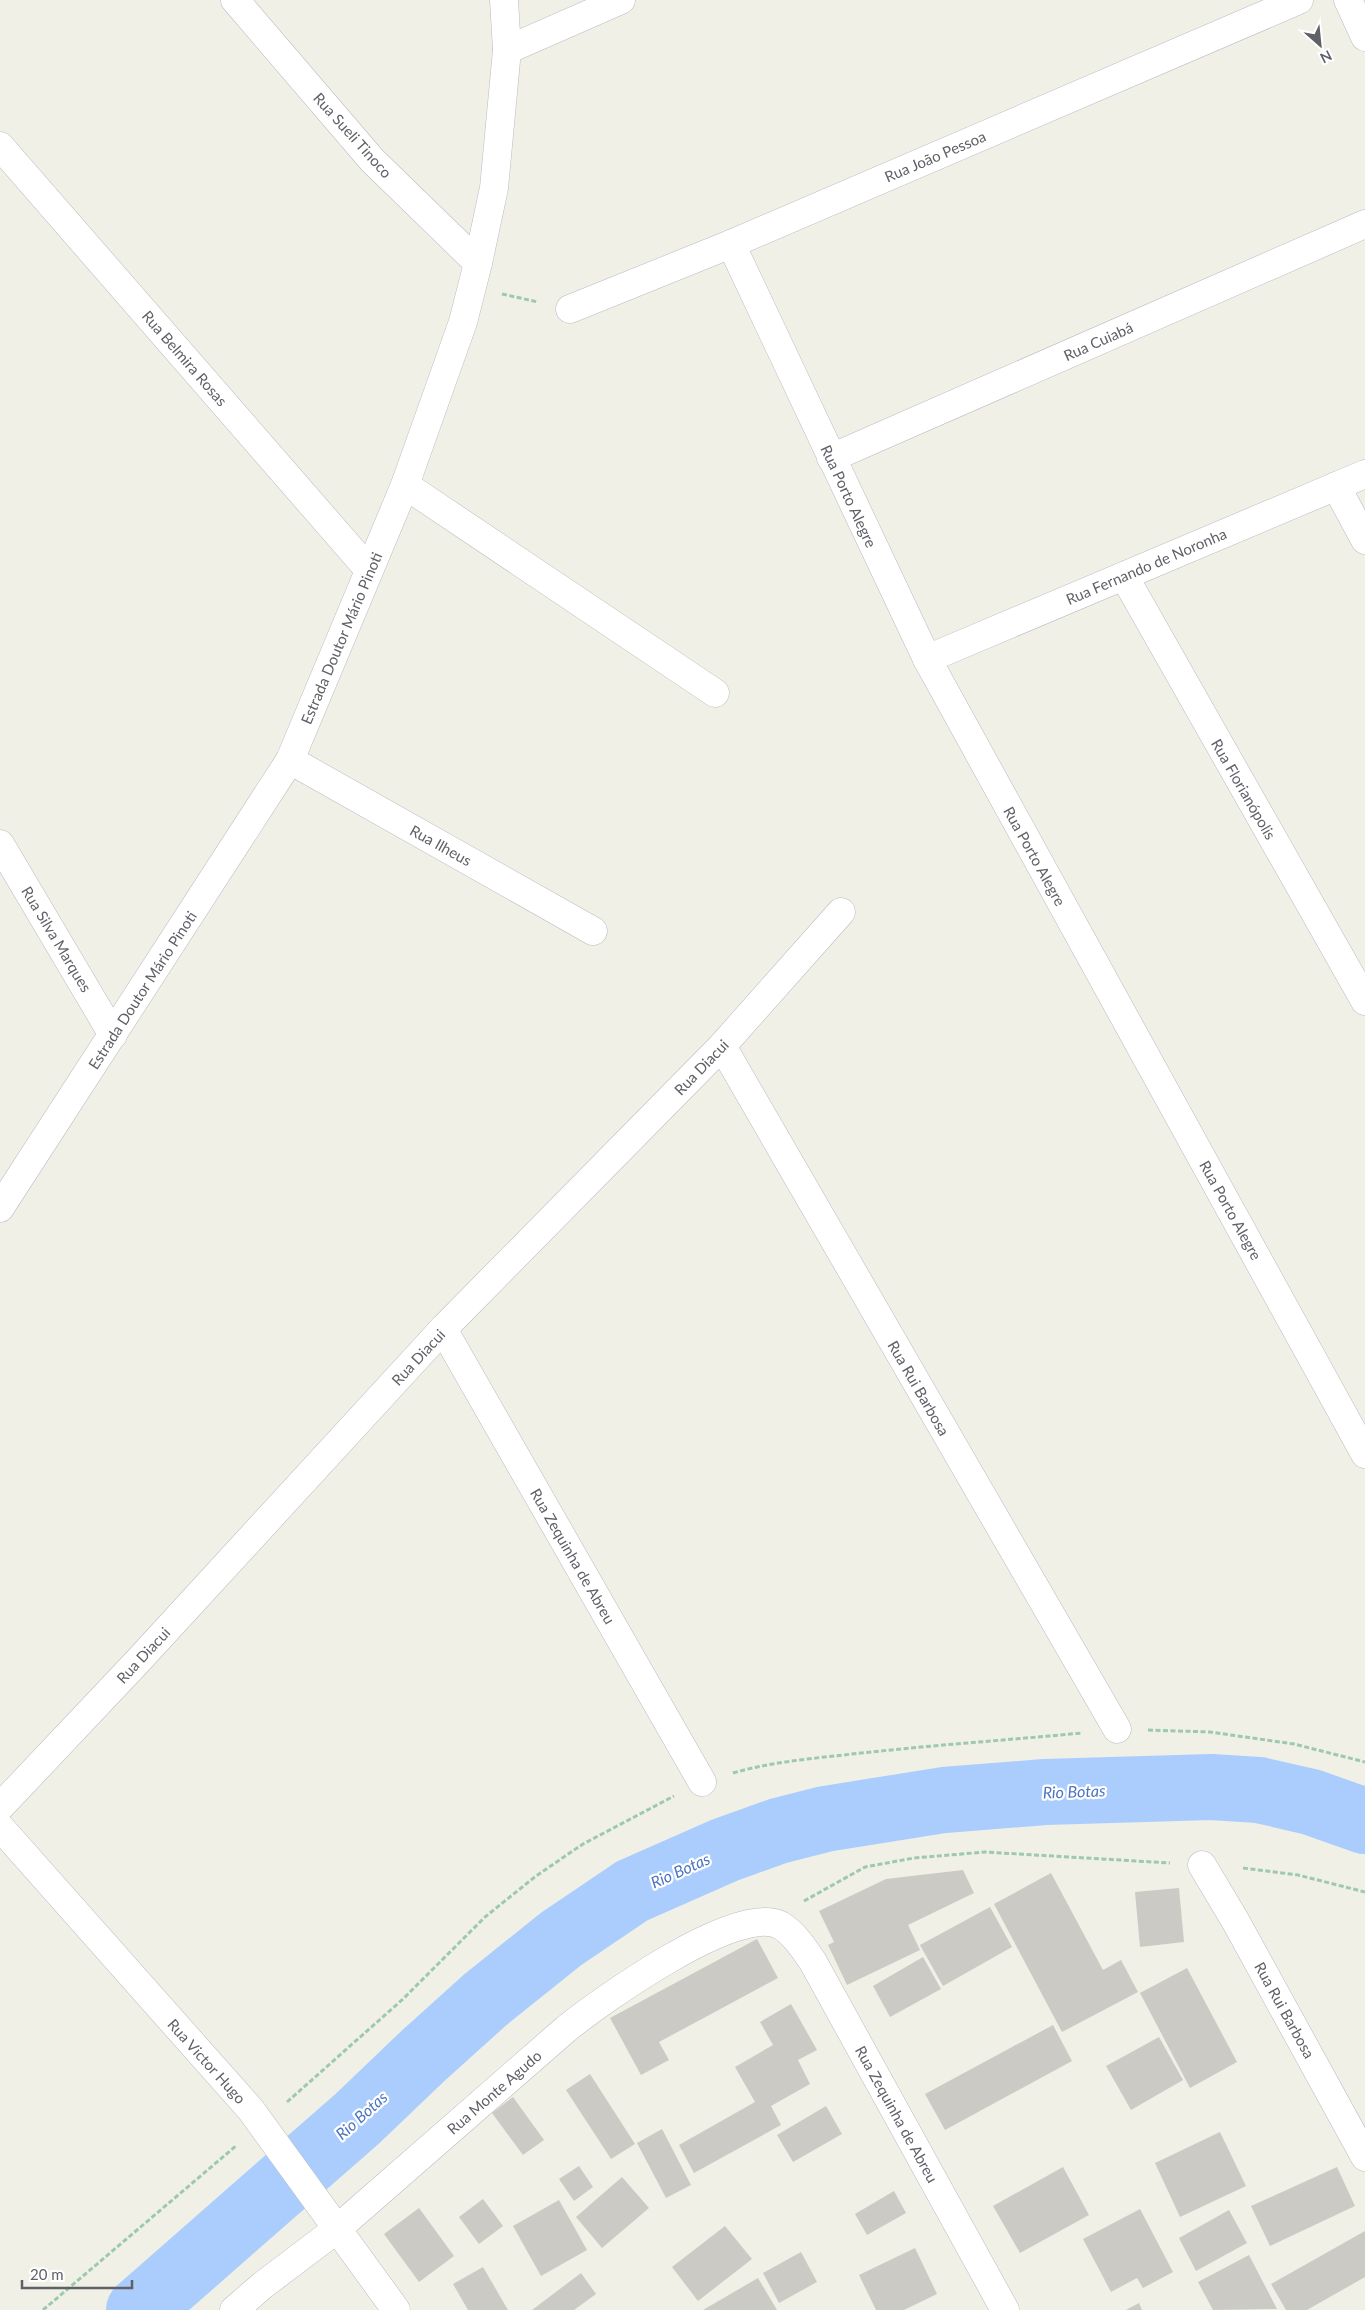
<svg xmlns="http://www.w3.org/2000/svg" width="1365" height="2310" viewBox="0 0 1365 2310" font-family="Lato,sans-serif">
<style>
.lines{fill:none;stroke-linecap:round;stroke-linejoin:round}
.river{stroke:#aacdfd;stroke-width:66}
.building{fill:#cccac4}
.minor-casing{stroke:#b9bbc0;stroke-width:29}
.path{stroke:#9ec8b0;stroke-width:3;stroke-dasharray:5 2.5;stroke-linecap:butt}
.minor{stroke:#fff;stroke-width:28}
.labels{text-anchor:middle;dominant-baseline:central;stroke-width:4.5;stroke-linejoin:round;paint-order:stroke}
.street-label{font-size:15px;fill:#5f6167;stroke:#fff}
.water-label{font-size:16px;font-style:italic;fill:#4b74c2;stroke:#fff}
</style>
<rect width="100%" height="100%" fill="#f0f0e7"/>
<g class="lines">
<path class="river" d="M 139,2310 L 357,2119 L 424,2055 L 485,2000 L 561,1939 L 632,1891 L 725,1850 L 778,1831 L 825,1819 L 944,1800 L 1045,1792 L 1211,1787 L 1259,1790 L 1311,1802 L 1365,1821"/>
</g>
<g class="building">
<path d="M 963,1870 L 974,1893 L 908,1925 L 920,1950 L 847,1985 L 828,1945 L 834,1942 L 819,1911 L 886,1879 Z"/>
<path d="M 1051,1873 L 1103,1970 L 1121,1960 L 1138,1992 L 1062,2032 L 994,1904 Z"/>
<path d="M 1179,1888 L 1184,1942 L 1140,1947 L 1135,1892 Z"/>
<path d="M 990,1907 L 1012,1947 L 943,1986 L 920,1945 Z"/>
<path d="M 757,1939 L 778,1978 L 659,2042 L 669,2060 L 641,2075 L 610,2018 Z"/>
<path d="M 923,1957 L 941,1989 L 890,2017 L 873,1986 Z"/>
<path d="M 1187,1968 L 1237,2062 L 1190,2088 L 1140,1993 Z"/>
<path d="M 791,2004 L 817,2050 L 798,2060 L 810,2084 L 771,2106 L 781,2125 L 694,2173 L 679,2145 L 755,2102 L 735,2067 L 773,2045 L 760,2022 Z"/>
<path d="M 1053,2025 L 1072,2061 L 945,2130 L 925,2094 Z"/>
<path d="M 1159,2037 L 1183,2080 L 1131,2110 L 1106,2066 Z"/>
<path d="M 590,2074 L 635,2144 L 611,2159 L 566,2090 Z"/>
<path d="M 513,2097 L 544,2140 L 523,2155 L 492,2113 Z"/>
<path d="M 826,2106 L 842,2134 L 793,2162 L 777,2135 Z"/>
<path d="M 662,2129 L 691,2185 L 666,2198 L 637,2143 Z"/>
<path d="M 1220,2132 L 1246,2186 L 1180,2217 L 1155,2163 Z"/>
<path d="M 579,2166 L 593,2187 L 574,2201 L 559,2179 Z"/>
<path d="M 1063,2167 L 1089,2215 L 1020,2253 L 993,2206 Z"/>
<path d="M 1337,2167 L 1355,2206 L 1270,2246 L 1251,2206 Z"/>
<path d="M 622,2177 L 649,2208 L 602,2248 L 576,2217 Z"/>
<path d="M 894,2191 L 906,2213 L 867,2235 L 855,2214 Z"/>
<path d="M 483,2199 L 503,2226 L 479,2244 L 459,2217 Z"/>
<path d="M 559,2200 L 587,2250 L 541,2276 L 513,2226 Z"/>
<path d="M 419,2208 L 454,2256 L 419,2282 L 384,2234 Z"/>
<path d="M 1140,2209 L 1173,2272 L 1143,2288 L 1137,2278 L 1111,2292 L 1083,2239 Z"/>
<path d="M 1229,2210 L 1247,2243 L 1196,2271 L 1179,2238 Z"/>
<path d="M 725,2226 L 752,2259 L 698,2301 L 672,2267 Z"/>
<path d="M 1365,2231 L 1365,2277 L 1307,2310 L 1286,2310 L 1271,2284 Z"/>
<path d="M 915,2248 L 937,2294 L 904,2310 L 876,2310 L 859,2275 Z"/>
<path d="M 801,2252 L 817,2282 L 779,2303 L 763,2273 Z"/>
<path d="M 1249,2255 L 1277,2309 L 1213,2310 L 1198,2282 Z"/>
<path d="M 483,2267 L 508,2310 L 468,2310 L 453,2284 Z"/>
<path d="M 581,2273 L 596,2294 L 574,2310 L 532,2310 Z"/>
<path d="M 758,2278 L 777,2310 L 703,2310 Z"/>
<path d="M 1139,2303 L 1142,2310 L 1126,2310 Z"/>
</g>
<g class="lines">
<defs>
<g id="minor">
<path d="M 235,0 L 372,160 L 478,263"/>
<path d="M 1348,0 L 1365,37"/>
<path d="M 507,50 L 621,0"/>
<path d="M 0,146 L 369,570"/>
<path d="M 731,244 L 927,659 L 1365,1454"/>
<path d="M 570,309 L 731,244 L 1299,0"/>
<path d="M 831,458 L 1365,224"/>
<path d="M 405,485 L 715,693"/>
<path d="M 1336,486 L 1365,540"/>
<path d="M 1124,576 L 1365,1001"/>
<path d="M 927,659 L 1365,474"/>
<path d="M 290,760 L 593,931"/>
<path d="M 0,844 L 113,1035"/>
<path d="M 722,1046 L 1117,1729"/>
<path d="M 0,1208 L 290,760 L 405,485 L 463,322 L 478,263 L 494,188 L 507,50 L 504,0"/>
<path d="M 443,1329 L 702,1782"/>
<path d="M 0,1807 L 138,1661 L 443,1329 L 722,1046 L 841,912"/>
<path d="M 0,1827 L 251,2110 L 396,2310"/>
<path d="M 1202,1865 L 1236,1922 L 1365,2157"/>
<path d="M 234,2310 L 263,2285 L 337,2229 L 566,2029 C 601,2001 737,1903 780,1925 C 794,1933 804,1949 813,1962 L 1005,2310"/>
</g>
</defs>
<use href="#minor" class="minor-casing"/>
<g class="path">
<path d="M 502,294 L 538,302"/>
<path d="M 1148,1730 L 1210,1732 L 1294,1744 L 1365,1762"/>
<path d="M 733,1773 C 774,1761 819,1758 861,1753 C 935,1745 1008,1740 1082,1733"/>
<path d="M 1243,1868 L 1298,1875 L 1365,1892"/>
<path d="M 804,1901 L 865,1867 L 914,1858 L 985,1852 L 1170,1863"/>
<path d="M 287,2102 L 403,1999 L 485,1917 L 536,1876 L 583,1844 L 674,1796"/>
<path d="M 43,2310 L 237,2145"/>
</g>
<use href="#minor" class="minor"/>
</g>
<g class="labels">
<g class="street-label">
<text transform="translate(353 135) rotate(48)">Rua Sueli Tinoco</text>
<text transform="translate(935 156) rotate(-23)">Rua João Pessoa</text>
<text transform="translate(1098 341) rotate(-24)">Rua Cuiabá</text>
<text transform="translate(185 358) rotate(49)">Rua Belmira Rosas</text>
<text transform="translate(849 496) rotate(65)">Rua Porto Alegre</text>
<text transform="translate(1146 566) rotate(-23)">Rua Fernando de Noronha</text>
<text transform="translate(341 638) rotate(-67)">Estrada Doutor Mário Pinoti</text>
<text transform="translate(1244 789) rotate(60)">Rua Florianópolis</text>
<text transform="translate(441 845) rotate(29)">Rua Ilheus</text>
<text transform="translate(1035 856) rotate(61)">Rua Porto Alegre</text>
<text transform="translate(57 939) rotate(59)">Rua Silva Marques</text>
<text transform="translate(142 990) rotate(-57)">Estrada Doutor Mário Pinoti</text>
<text transform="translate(701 1067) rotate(-46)">Rua Diacui</text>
<text transform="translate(1231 1210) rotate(61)">Rua Porto Alegre</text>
<text transform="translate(418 1357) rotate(-47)">Rua Diacui</text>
<text transform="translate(919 1388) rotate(60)">Rua Rui Barbosa</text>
<text transform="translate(573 1556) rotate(60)">Rua Zequinha de Abreu</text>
<text transform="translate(143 1655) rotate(-47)">Rua Diacui</text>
<text transform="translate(1285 2010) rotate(61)">Rua Rui Barbosa</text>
<text transform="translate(207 2061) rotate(48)">Rua Victor Hugo</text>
<text transform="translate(494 2092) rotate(-41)">Rua Monte Agudo</text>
<text transform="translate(897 2114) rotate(61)">Rua Zequinha de Abreu</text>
</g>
<g class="water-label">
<text transform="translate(1074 1791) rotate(-2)">Rio Botas</text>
<text transform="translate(680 1870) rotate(-24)">Rio Botas</text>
<text transform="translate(361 2115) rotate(-42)">Rio Botas</text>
</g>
</g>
<g transform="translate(1320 45) rotate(153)" stroke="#ffffff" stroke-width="4" paint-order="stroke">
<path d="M0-4L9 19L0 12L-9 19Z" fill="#5f6167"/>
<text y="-8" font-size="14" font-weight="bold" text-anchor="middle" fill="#5f6167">N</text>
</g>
<path d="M22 2280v8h110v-8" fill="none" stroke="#5f6167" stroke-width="2.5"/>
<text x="30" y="2280" font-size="15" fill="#5f6167" stroke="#ffffff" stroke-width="4" paint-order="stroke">20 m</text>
</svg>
